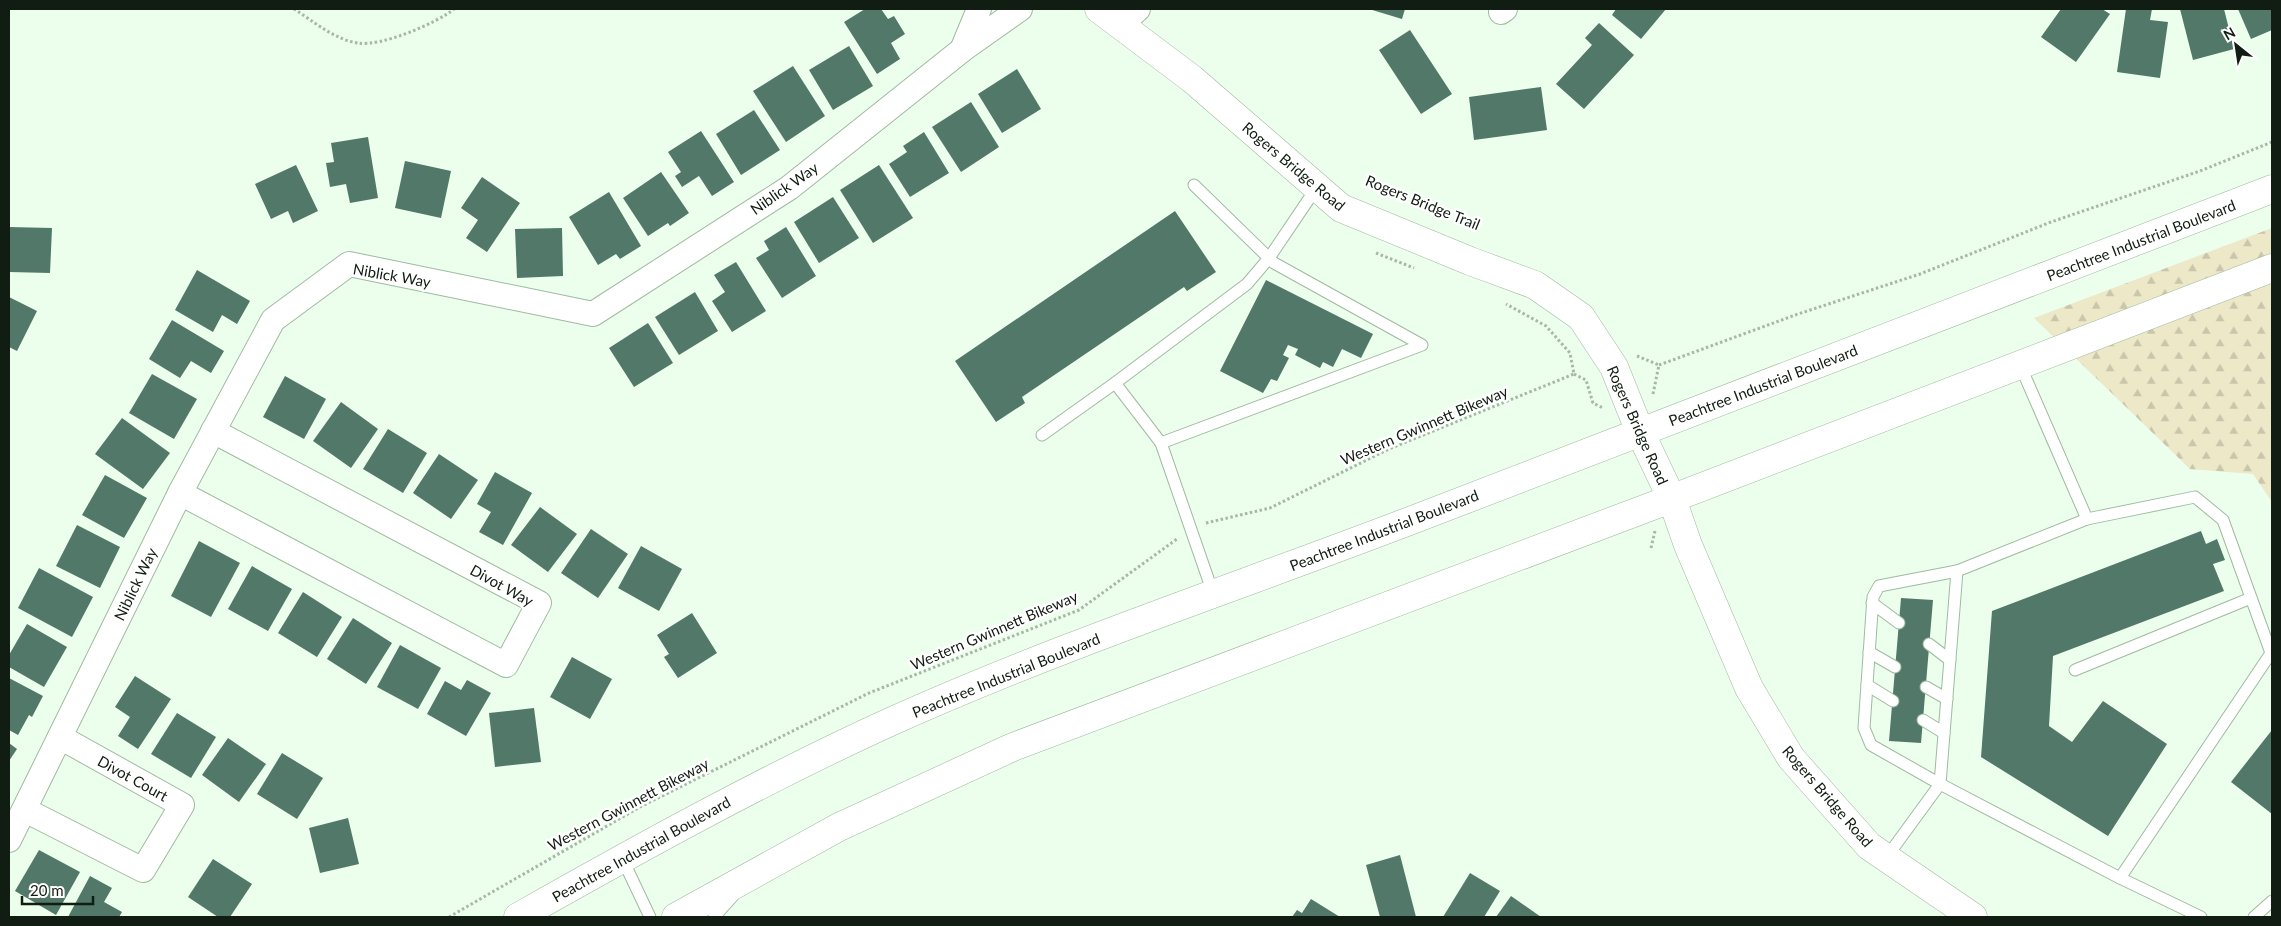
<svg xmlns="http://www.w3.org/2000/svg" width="2281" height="926" viewBox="0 0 2281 926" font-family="Lato,sans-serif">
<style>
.forest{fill:url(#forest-firs)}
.building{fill:#517869}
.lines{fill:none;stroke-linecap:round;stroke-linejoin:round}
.lane-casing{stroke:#9ebb9f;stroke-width:13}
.street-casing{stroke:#9ebb9f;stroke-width:26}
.secondary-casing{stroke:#9ebb9f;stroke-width:29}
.highway-casing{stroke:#9ebb9f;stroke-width:29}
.path{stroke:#a7b7a8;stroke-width:3;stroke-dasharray:2.5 2.5;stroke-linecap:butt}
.lane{stroke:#fff;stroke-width:11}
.street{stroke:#fff;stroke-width:24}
.secondary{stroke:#fff;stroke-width:28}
.highway{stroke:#fff;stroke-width:28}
.labels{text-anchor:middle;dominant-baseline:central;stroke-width:5;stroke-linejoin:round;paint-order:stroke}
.street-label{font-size:15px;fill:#111c12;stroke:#fff}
</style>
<defs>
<pattern id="forest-firs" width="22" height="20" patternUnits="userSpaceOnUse" patternTransform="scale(1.25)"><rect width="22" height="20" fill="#ece8c8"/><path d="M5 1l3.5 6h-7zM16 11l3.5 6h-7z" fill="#c9c6ab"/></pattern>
</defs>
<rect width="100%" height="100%" fill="#ecfeec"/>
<path class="forest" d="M 2272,228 L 2272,502 L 2253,474 L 2190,469 L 2034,318 Z"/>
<g class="building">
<path d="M 865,9 L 881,9 L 888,19 L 894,16 L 905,34 L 891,43 L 900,59 L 877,74 L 844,22 Z"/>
<path d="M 1369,9 L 1405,9 L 1402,19 Z"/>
<path d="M 1616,9 L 1666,9 L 1641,39 L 1612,15 Z"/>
<path d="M 2061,9 L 2102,9 L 2110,14 L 2076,62 L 2041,37 Z"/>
<path d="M 2126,9 L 2152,9 L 2150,20 L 2168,22 L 2160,78 L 2117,72 Z"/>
<path d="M 2180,9 L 2224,9 L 2234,49 L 2193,60 Z"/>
<path d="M 2238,9 L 2272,9 L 2272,30 L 2251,39 Z"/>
<path d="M 1599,23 L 1634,55 L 1584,109 L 1556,84 L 1592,45 L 1585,38 Z"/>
<path d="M 1410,30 L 1452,94 L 1421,114 L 1379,50 Z"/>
<path d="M 849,46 L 873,86 L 833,110 L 809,70 Z"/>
<path d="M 793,66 L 825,116 L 786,142 L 753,91 Z"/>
<path d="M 1017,69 L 1041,109 L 1002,133 L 978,94 Z"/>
<path d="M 1541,87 L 1547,130 L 1474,140 L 1469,97 Z"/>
<path d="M 971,102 L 999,147 L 961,172 L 932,127 Z"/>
<path d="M 754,110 L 780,150 L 741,175 L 716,134 Z"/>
<path d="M 701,131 L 734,182 L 712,196 L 699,176 L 682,187 L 675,176 L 681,172 L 668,152 Z"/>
<path d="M 924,132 L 949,173 L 910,197 L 889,164 L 907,152 L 903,146 Z"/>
<path d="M 368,137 L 378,198 L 350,203 L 346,184 L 330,187 L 326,163 L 334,162 L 331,143 Z"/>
<path d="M 405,161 L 451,171 L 441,218 L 395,208 Z"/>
<path d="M 296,165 L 318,211 L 293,223 L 288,211 L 271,219 L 255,184 Z"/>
<path d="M 879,165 L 913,218 L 873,243 L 840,190 Z"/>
<path d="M 661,172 L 689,213 L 670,226 L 668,223 L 648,236 L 623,198 Z"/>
<path d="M 482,177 L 520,203 L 487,252 L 466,238 L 478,220 L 461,208 Z"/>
<path d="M 609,192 L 641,246 L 620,259 L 616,254 L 598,265 L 569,217 Z"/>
<path d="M 833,197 L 859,238 L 819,263 L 794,222 Z"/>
<path d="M 1175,211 L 1216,272 L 1187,291 L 1184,287 L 1022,397 L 1025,403 L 996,422 L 955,361 Z"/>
<path d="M 9,227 L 52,228 L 50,273 L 9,272 Z"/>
<path d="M 786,227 L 816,276 L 782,298 L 756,258 L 769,250 L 764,241 Z"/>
<path d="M 562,228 L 563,276 L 517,278 L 515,229 Z"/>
<path d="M 736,262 L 766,311 L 732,332 L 712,301 L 725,292 L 714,275 Z"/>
<path d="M 197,270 L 250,301 L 237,324 L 222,315 L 213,332 L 175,310 Z"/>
<path d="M 1266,280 L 1373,334 L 1361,358 L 1342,349 L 1333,367 L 1323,362 L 1320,368 L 1295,355 L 1298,349 L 1288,345 L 1283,355 L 1289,358 L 1277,381 L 1271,379 L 1263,393 L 1220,371 Z"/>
<path d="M 695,292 L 718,331 L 679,355 L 655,317 Z"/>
<path d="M 9,297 L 37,311 L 17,351 L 9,347 Z"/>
<path d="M 172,320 L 224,351 L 211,373 L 191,361 L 180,378 L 149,359 Z"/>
<path d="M 648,323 L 673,363 L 634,387 L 609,348 Z"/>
<path d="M 152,374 L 197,399 L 174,439 L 129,413 Z"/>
<path d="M 285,376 L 326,399 L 304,439 L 263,417 Z"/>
<path d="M 341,402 L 378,429 L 351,468 L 313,441 Z"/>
<path d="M 122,418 L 170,453 L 143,489 L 95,454 Z"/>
<path d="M 388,429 L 427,453 L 403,493 L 363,469 Z"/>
<path d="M 439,454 L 478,480 L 451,519 L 413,493 Z"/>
<path d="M 495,472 L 532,493 L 503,545 L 479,532 L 491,512 L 477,504 Z"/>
<path d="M 105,475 L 147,498 L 124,538 L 82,515 Z"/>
<path d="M 540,507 L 577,534 L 548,572 L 511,545 Z"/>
<path d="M 77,525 L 120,547 L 100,588 L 56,566 Z"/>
<path d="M 591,529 L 628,554 L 598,598 L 561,573 Z"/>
<path d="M 2201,531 L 2206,544 L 2217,539 L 2225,560 L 2213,564 L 2224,591 L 2053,656 L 2049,726 L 2072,742 L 2103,701 L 2167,744 L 2108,836 L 1981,757 L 1992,611 Z"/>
<path d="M 199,541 L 240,563 L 211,617 L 171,596 Z"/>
<path d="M 641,546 L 682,569 L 659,611 L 618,588 Z"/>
<path d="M 252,566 L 292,589 L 268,631 L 228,609 Z"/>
<path d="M 39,568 L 93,597 L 72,637 L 18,608 Z"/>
<path d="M 303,592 L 342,617 L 317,657 L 278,633 Z"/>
<path d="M 1901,598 L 1933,600 L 1921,743 L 1889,741 Z"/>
<path d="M 692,613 L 717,653 L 678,678 L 664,657 L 669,654 L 657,635 Z"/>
<path d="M 353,618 L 392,643 L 366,684 L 327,659 Z"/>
<path d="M 27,624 L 67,647 L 44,687 L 9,667 L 9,655 Z"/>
<path d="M 400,645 L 441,668 L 418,709 L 377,687 Z"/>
<path d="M 572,657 L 612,679 L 590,719 L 550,697 Z"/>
<path d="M 135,676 L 171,699 L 138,749 L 118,736 L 130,717 L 115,707 Z"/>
<path d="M 9,678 L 43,696 L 32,717 L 29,715 L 18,735 L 9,730 Z"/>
<path d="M 467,680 L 491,693 L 466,736 L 427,714 L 445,681 L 461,690 Z"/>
<path d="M 534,708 L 541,762 L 495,767 L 489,713 Z"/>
<path d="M 177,713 L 216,737 L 191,778 L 151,754 Z"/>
<path d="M 2272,730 L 2272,814 L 2231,782 Z"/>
<path d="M 228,738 L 266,764 L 239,802 L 202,775 Z"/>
<path d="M 9,743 L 17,749 L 9,761 Z"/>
<path d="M 282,753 L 323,778 L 297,819 L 257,794 Z"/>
<path d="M 348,818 L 359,864 L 320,873 L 309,828 Z"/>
<path d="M 39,850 L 80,872 L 56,915 L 15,891 Z"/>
<path d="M 1400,855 L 1416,917 L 1380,917 L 1366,865 Z"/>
<path d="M 213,859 L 252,884 L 230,917 L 218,917 L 188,897 Z"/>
<path d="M 1470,873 L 1500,891 L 1484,917 L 1443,917 Z"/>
<path d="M 90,876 L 112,888 L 104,902 L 122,912 L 119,917 L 68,917 Z"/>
<path d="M 1511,896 L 1541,917 L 1496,917 Z"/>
<path d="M 1311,899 L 1340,917 L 1292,917 L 1297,910 L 1302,913 Z"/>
</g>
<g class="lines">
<defs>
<g id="lane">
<path d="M 1194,185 L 1274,263 L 1422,345 L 1161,443 L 1213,593"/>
<path d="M 2020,365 L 2087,519 L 2195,497 L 2223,520 L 2271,653 L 2120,878 L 2201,917"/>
<path d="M 1042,435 L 1115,383"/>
<path d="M 1161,443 L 1115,383 L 1247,284 L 1269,258 L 1317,187"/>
<path d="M 1957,571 L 1940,784 L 2120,878"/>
<path d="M 1872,603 L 1899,623"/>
<path d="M 1929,644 L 1950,660"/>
<path d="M 1869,652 L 1895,667"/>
<path d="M 2075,670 L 2251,598"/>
<path d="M 1867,685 L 1893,701"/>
<path d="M 1926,687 L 1947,699"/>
<path d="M 1923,720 L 1944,733"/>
<path d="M 622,858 L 650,917"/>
<path d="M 1886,858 L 1940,784 L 1871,745 L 1864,728 L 1873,597 L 1879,586 L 1957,571 L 2087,519"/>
<path d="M 714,917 L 733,896"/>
<path d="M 2254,917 L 2272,901"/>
</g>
<g id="street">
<path d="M 1501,12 L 1505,9"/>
<path d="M 1120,25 L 1138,9"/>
<path d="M 962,50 L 979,9"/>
<path d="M 180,493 L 506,665 L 539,603 L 213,431"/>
<path d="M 25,810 L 143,870 L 182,805 L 60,737"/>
<path d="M 9,840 L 180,493 L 273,320 L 349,264 L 593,314 L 789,188 L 962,50 L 1020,9"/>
</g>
<path id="secondary" d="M 1099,9 L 1192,79 L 1341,208 L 1470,261 L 1535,285 L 1581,317 L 1614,367 L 1640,432 L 1672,499 L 1688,545 L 1749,688 L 1791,758 L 1869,846 L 1973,917"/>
<g id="highway">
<path d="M 518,917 C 640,848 763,780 890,722 C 1059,646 1234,588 1407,522 C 1696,412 1984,300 2272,189"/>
<path d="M 676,917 L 839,827 L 1013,747 L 1655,505 L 2272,268"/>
</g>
</defs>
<use href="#lane" class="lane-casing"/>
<use href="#street" class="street-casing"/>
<use href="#secondary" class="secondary-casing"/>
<use href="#highway" class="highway-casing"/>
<g class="path">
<path d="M 294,9 C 313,21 335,40 358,43 C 381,47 437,23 454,9"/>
<path d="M 1376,253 L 1414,268"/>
<path d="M 1637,356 L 1659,365"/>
<path d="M 1659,365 L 1798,314 L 1920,274 L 2051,222 L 2200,171 L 2272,142"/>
<path d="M 1574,374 L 1586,380 L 1593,403 L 1603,408"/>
<path d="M 1653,394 L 1659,365"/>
<path d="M 1206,523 L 1270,508 L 1389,449 L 1574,374 L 1570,353 L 1546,326 L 1506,304"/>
<path d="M 1651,548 L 1655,531"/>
<path d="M 449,917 L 640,807 L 869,693 L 1079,610 L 1177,539"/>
</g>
<use href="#lane" class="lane"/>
<use href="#street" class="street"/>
<use href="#secondary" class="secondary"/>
<use href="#highway" class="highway"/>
</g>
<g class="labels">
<g class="street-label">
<text transform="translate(1294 166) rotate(40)">Rogers Bridge Road</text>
<text transform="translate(784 188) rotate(-35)">Niblick Way</text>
<text transform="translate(1423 202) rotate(22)">Rogers Bridge Trail</text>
<text transform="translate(2141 240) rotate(-21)">Peachtree Industrial Boulevard</text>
<text transform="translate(392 275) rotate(10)">Niblick Way</text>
<text transform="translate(1763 385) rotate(-21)">Peachtree Industrial Boulevard</text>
<text transform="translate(1424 425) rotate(-23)">Western Gwinnett Bikeway</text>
<text transform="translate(1638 425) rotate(66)">Rogers Bridge Road</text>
<text transform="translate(1384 530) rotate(-21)">Peachtree Industrial Boulevard</text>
<text transform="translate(135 584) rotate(-64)">Niblick Way</text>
<text transform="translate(502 585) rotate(29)">Divot Way</text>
<text transform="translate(994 630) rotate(-23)">Western Gwinnett Bikeway</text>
<text transform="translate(1006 675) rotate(-22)">Peachtree Industrial Boulevard</text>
<text transform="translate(133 778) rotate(29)">Divot Court</text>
<text transform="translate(1828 796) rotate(49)">Rogers Bridge Road</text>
<text transform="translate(628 804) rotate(-28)">Western Gwinnett Bikeway</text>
<text transform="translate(641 849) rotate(-29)">Peachtree Industrial Boulevard</text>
</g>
</g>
<rect width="2281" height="926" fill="none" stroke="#111c12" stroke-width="20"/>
<g transform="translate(2236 45) rotate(330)" stroke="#ffffff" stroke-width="4" paint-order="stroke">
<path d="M0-4L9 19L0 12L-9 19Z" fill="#111c12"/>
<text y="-8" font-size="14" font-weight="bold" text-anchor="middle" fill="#111c12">N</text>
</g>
<path d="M22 896v8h71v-8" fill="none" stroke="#111c12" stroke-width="2.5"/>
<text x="30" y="896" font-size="15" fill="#111c12" stroke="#ffffff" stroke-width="4" paint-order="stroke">20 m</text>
</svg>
